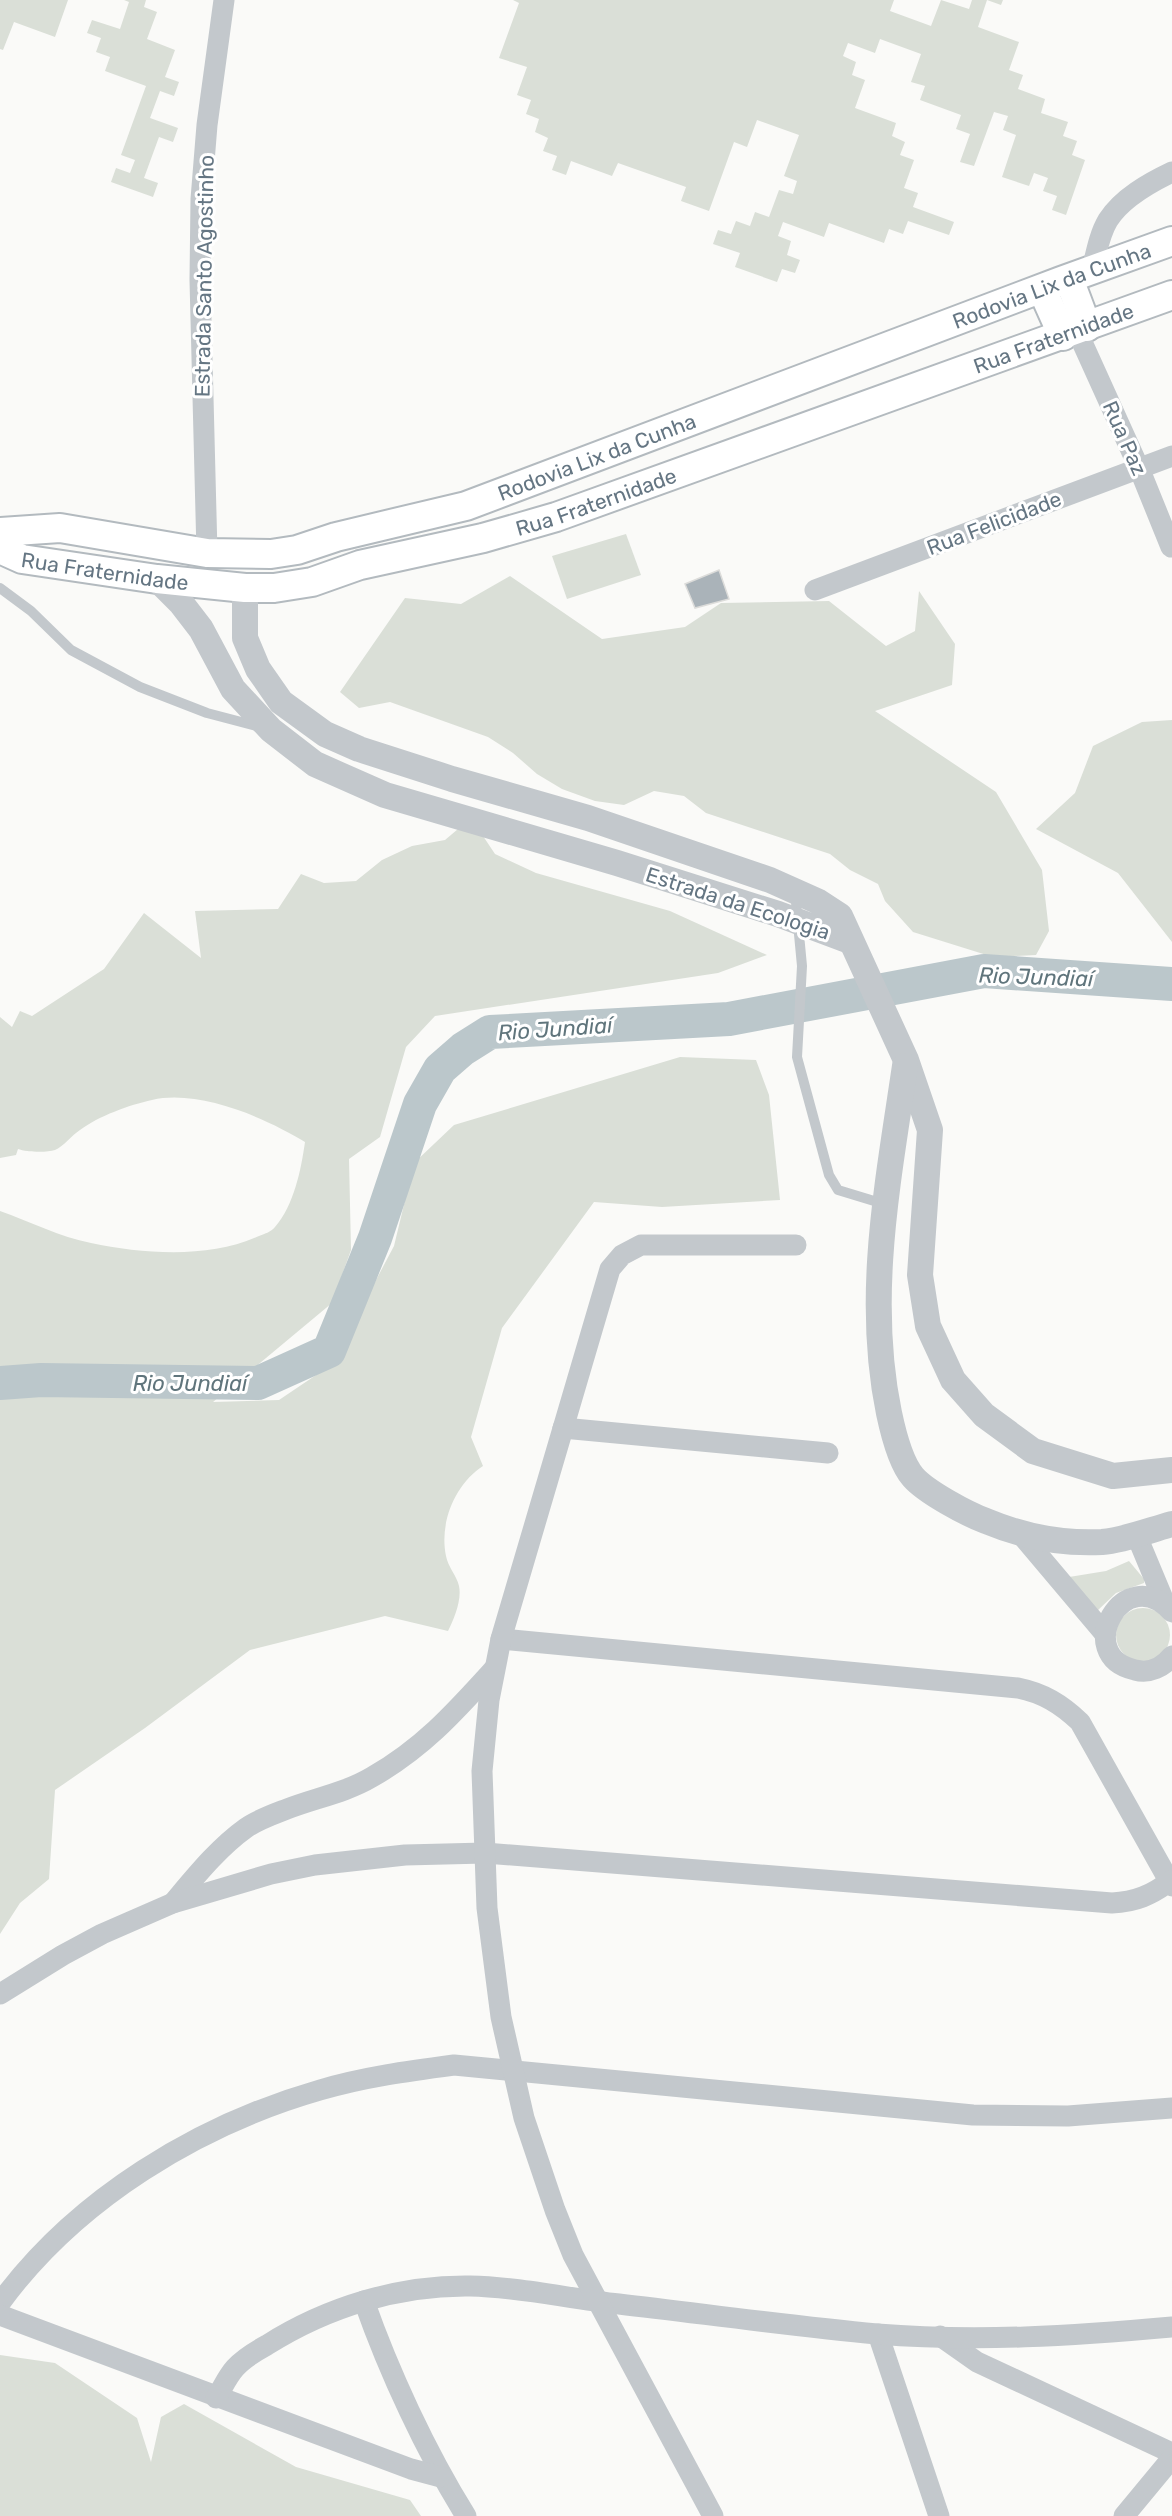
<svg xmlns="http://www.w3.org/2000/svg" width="1172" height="2516" viewBox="0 0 1172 2516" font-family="Rubik,sans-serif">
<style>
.green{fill:#dadfd7}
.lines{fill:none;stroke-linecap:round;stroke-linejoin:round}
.river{stroke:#bbc7cb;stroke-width:34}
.building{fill:#aab3b9;stroke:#dcdcda;stroke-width:1.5}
.secondary-casing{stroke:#b3babf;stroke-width:32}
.service{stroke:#c3c8cc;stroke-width:10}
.minor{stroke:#c3c8cc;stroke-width:21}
.tertiary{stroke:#c3c8cc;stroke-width:26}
.secondary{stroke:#fff;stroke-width:28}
.labels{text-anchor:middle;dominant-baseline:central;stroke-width:6;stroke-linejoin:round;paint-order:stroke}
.street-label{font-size:21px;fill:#657683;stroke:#fff}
.water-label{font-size:22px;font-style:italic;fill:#60757c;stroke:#fff}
</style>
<rect width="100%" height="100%" fill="#fafaf8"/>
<g class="green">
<path d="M 0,0 L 68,0 L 55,37 L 14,22 L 3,50 L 0,49 Z"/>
<path d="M 124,0 L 146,0 L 144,7 L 157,12 L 147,39 L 175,50 L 165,77 L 179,82 L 174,96 L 160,91 L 150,118 L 178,128 L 173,142 L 159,137 L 144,178 L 158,183 L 153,197 L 111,182 L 116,168 L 130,173 L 135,160 L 121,155 L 146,86 L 105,71 L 110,57 L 96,52 L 101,38 L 87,33 L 92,20 L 120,29 L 129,2 Z"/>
<path d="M 513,0 L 894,0 L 890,11 L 931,26 L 941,0 L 969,9 L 972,0 L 1003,0 L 1001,5 L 987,0 L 978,27 L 1019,42 L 1009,70 L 1023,75 L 1018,89 L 1045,99 L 1041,113 L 1068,122 L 1063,136 L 1077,141 L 1072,155 L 1085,160 L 1066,215 L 1052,210 L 1057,196 L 1043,191 L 1048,178 L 1034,173 L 1029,186 L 1002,177 L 1016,135 L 1003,130 L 1008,116 L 994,112 L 974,166 L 960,162 L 970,134 L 956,129 L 961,115 L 920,100 L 925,86 L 911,82 L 921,54 L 880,39 L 875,53 L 848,43 L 843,56 L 856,62 L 852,75 L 865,80 L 855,108 L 896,123 L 892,136 L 905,142 L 900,155 L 914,160 L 904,188 L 918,193 L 913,207 L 954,222 L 949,235 L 908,221 L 903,234 L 889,229 L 884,243 L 829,223 L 824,237 L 783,222 L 778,236 L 791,241 L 787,255 L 800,260 L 795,273 L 782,269 L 777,282 L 735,267 L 740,253 L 713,244 L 718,230 L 731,234 L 736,221 L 750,226 L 755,212 L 769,217 L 779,190 L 793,194 L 797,181 L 784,176 L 799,135 L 757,120 L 747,147 L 734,142 L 709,211 L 681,201 L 686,187 L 618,163 L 612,176 L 571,161 L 566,175 L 552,170 L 557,156 L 543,151 L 548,138 L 535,132 L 539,119 L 526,114 L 531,100 L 517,95 L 527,67 L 499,58 L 519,3 Z"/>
<path d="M 626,534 L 641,575 L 567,599 L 552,556 Z"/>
<path d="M 510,576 L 602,639 L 685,627 L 721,603 L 829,601 L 886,646 L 915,631 L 919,591 L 955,644 L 952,685 L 875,711 L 996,792 L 1042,870 L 1049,931 L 1036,955 L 993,957 L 913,932 L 885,901 L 878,884 L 850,870 L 830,854 L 706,813 L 684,796 L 654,791 L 624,805 L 595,801 L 562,789 L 537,774 L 513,753 L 488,737 L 390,702 L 359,708 L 340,692 L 405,598 L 461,604 Z"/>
<path d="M 1172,720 L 1172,942 L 1118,873 L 1036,829 L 1075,793 L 1093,746 L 1142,722 Z"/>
<path d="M 471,818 L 495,854 L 536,873 L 670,911 L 767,955 L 718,973 L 435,1016 L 406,1047 L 380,1137 L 349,1159 L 351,1250 L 332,1303 L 213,1402 L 279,1400 L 331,1365 L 394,1246 L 414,1163 L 454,1125 L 680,1057 L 756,1060 L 769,1095 L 780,1200 L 662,1207 L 594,1202 L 502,1328 L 471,1437 L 483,1466 C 455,1484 439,1523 446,1556 C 448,1567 457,1576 459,1586 C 462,1600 454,1619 448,1631 L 385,1616 L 250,1650 L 145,1728 L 55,1790 L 49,1879 L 20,1903 L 0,1934 L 0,1211 C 29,1221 60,1237 91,1243 C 144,1254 209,1259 259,1236 C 264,1234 271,1232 275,1227 C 294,1205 301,1170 305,1142 C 266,1118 199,1089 152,1100 C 129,1105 99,1116 80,1130 C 72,1135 63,1147 55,1150 C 46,1153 26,1152 18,1149 L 16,1155 L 0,1158 L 0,1017 L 12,1027 L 20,1011 L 32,1016 L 104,969 L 144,913 L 201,958 L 195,911 L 278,909 L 301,874 L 324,883 L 356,881 L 382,860 L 412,846 L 445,840 Z"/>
<path d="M 1129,1561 L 1144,1579 L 1144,1583 L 1116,1593 L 1097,1611 L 1069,1577 L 1106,1571 Z"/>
<circle cx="1143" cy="1635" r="27"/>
<path d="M 0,2355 L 55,2363 L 137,2418 L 151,2462 L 161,2417 L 184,2404 L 296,2467 L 410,2500 L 421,2516 L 0,2516 Z"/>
</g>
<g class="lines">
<path class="river" d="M 0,1383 L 41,1380 L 258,1383 L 329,1351 L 375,1238 L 420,1104 L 440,1069 L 463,1049 L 490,1032 L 729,1019 L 984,971 L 1172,984"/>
</g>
<path class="building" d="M 719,570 L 729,599 L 695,608 L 685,584 Z"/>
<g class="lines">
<defs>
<g id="secondary">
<path d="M 1069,279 L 1087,327"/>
<path d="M 1042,289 L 1063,336"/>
<path id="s1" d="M 0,532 L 60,528 L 207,553 L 271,554 L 297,550 L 336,537 L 466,506 L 1061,281 L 1172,241"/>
<path id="s2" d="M 0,549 L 22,559 L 157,579 L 245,588 L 274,588 L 312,582 L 360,565 L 483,538 L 556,517 L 1172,295"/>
</g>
</defs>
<use href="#secondary" class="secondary-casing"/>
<g class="service">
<path d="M 0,588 L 31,611 L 71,650 L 140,687 L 207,713 L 260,727"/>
<path d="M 795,892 L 802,966 L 797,1057 L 829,1175 L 838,1190 L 884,1204"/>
</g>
<g class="minor">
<path d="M 1092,270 C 1096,254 1099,235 1108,220 C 1122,198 1149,183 1172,172"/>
<path d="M 1077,331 L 1139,468 L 1171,547"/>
<path d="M 207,553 L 200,280 L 201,199 L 207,125 L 224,0"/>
<path d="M 815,590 L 1172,456"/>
<path d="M 563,1428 L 828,1453"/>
<path d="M 1019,1532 L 1105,1634"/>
<path d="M 1136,1534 L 1166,1606"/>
<path d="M 1172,1612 C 1124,1559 1071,1656 1135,1670 C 1150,1674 1163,1667 1172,1656"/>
<path d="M 501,1639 L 1018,1688 C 1043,1693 1061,1704 1080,1722 L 1172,1886"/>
<path d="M 173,1903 C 195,1877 218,1848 246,1828 C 257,1820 274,1814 287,1809 C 315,1798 345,1793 372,1777 C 423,1748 455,1712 494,1669"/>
<path d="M 0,1994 L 63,1955 L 102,1934 L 173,1903 L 271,1874 L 315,1865 L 405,1855 L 485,1853 L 1112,1903 C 1135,1902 1152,1895 1170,1881"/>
<path d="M 364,2301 C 389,2372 426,2452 466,2516"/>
<path d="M 0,2303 C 76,2199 198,2125 320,2090 C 364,2077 409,2071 454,2065 L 973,2115 L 1068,2116 L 1172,2108"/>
<path d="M 0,2315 L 411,2469 L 441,2477"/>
<path d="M 878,2334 L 939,2516"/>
<path d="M 940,2336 L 977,2362 L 1172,2453"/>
<path d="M 216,2398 C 222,2389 227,2377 235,2368 C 243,2359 256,2351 267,2345 C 327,2307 399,2285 470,2286 C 520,2287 570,2299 619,2304 C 705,2314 791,2326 877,2334 C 975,2342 1075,2336 1172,2327"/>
<path d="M 713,2516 L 573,2255 L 555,2210 L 524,2118 L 501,2017 L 487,1908 L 482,1771 L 489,1700 L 501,1639 L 610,1269 L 622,1255 L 641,1245 L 796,1245"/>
<path d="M 1124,2516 L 1172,2458"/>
</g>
<g class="tertiary">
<path d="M 157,579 L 181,603 L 201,629 L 233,689 L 271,730 L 315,764 L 385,795 L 617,863 L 778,914 L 850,941"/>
<path d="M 245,588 L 245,638 L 258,669 L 281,702 L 325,734 L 359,749 L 452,779 L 588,818 L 770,880 L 817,901 L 840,916 L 906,1060 L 930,1130 L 920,1275 L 928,1326 L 953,1380 L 984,1415 L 1033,1451 L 1113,1476 L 1172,1470"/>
<path d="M 905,1066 C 888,1182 865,1297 889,1413 C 893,1432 900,1462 913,1477 C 926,1492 967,1514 986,1521 C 1022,1536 1063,1544 1102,1542 C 1125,1540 1150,1530 1172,1524"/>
</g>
<use href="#secondary" class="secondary"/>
</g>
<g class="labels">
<g class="street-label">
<text transform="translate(204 276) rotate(-89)">Estrada Santo Agostinho</text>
<text stroke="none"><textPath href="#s1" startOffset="1100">Rodovia Lix da Cunha</textPath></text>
<text stroke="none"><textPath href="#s2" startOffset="1098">Rua Fraternidade</textPath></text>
<text transform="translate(1125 438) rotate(66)">Rua Paz</text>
<text stroke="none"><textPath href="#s1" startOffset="614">Rodovia Lix da Cunha</textPath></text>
<text stroke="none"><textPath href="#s2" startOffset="612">Rua Fraternidade</textPath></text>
<text transform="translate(994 523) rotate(-21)">Rua Felicidade</text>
<text stroke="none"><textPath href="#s2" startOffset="108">Rua Fraternidade</textPath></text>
<text transform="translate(738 903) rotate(18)">Estrada da Ecologia</text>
</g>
<g class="water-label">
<text transform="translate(1036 977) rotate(2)">Rio Jundiaí</text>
<text transform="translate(555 1029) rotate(-4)">Rio Jundiaí</text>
<text x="190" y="1383">Rio Jundiaí</text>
</g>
</g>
</svg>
